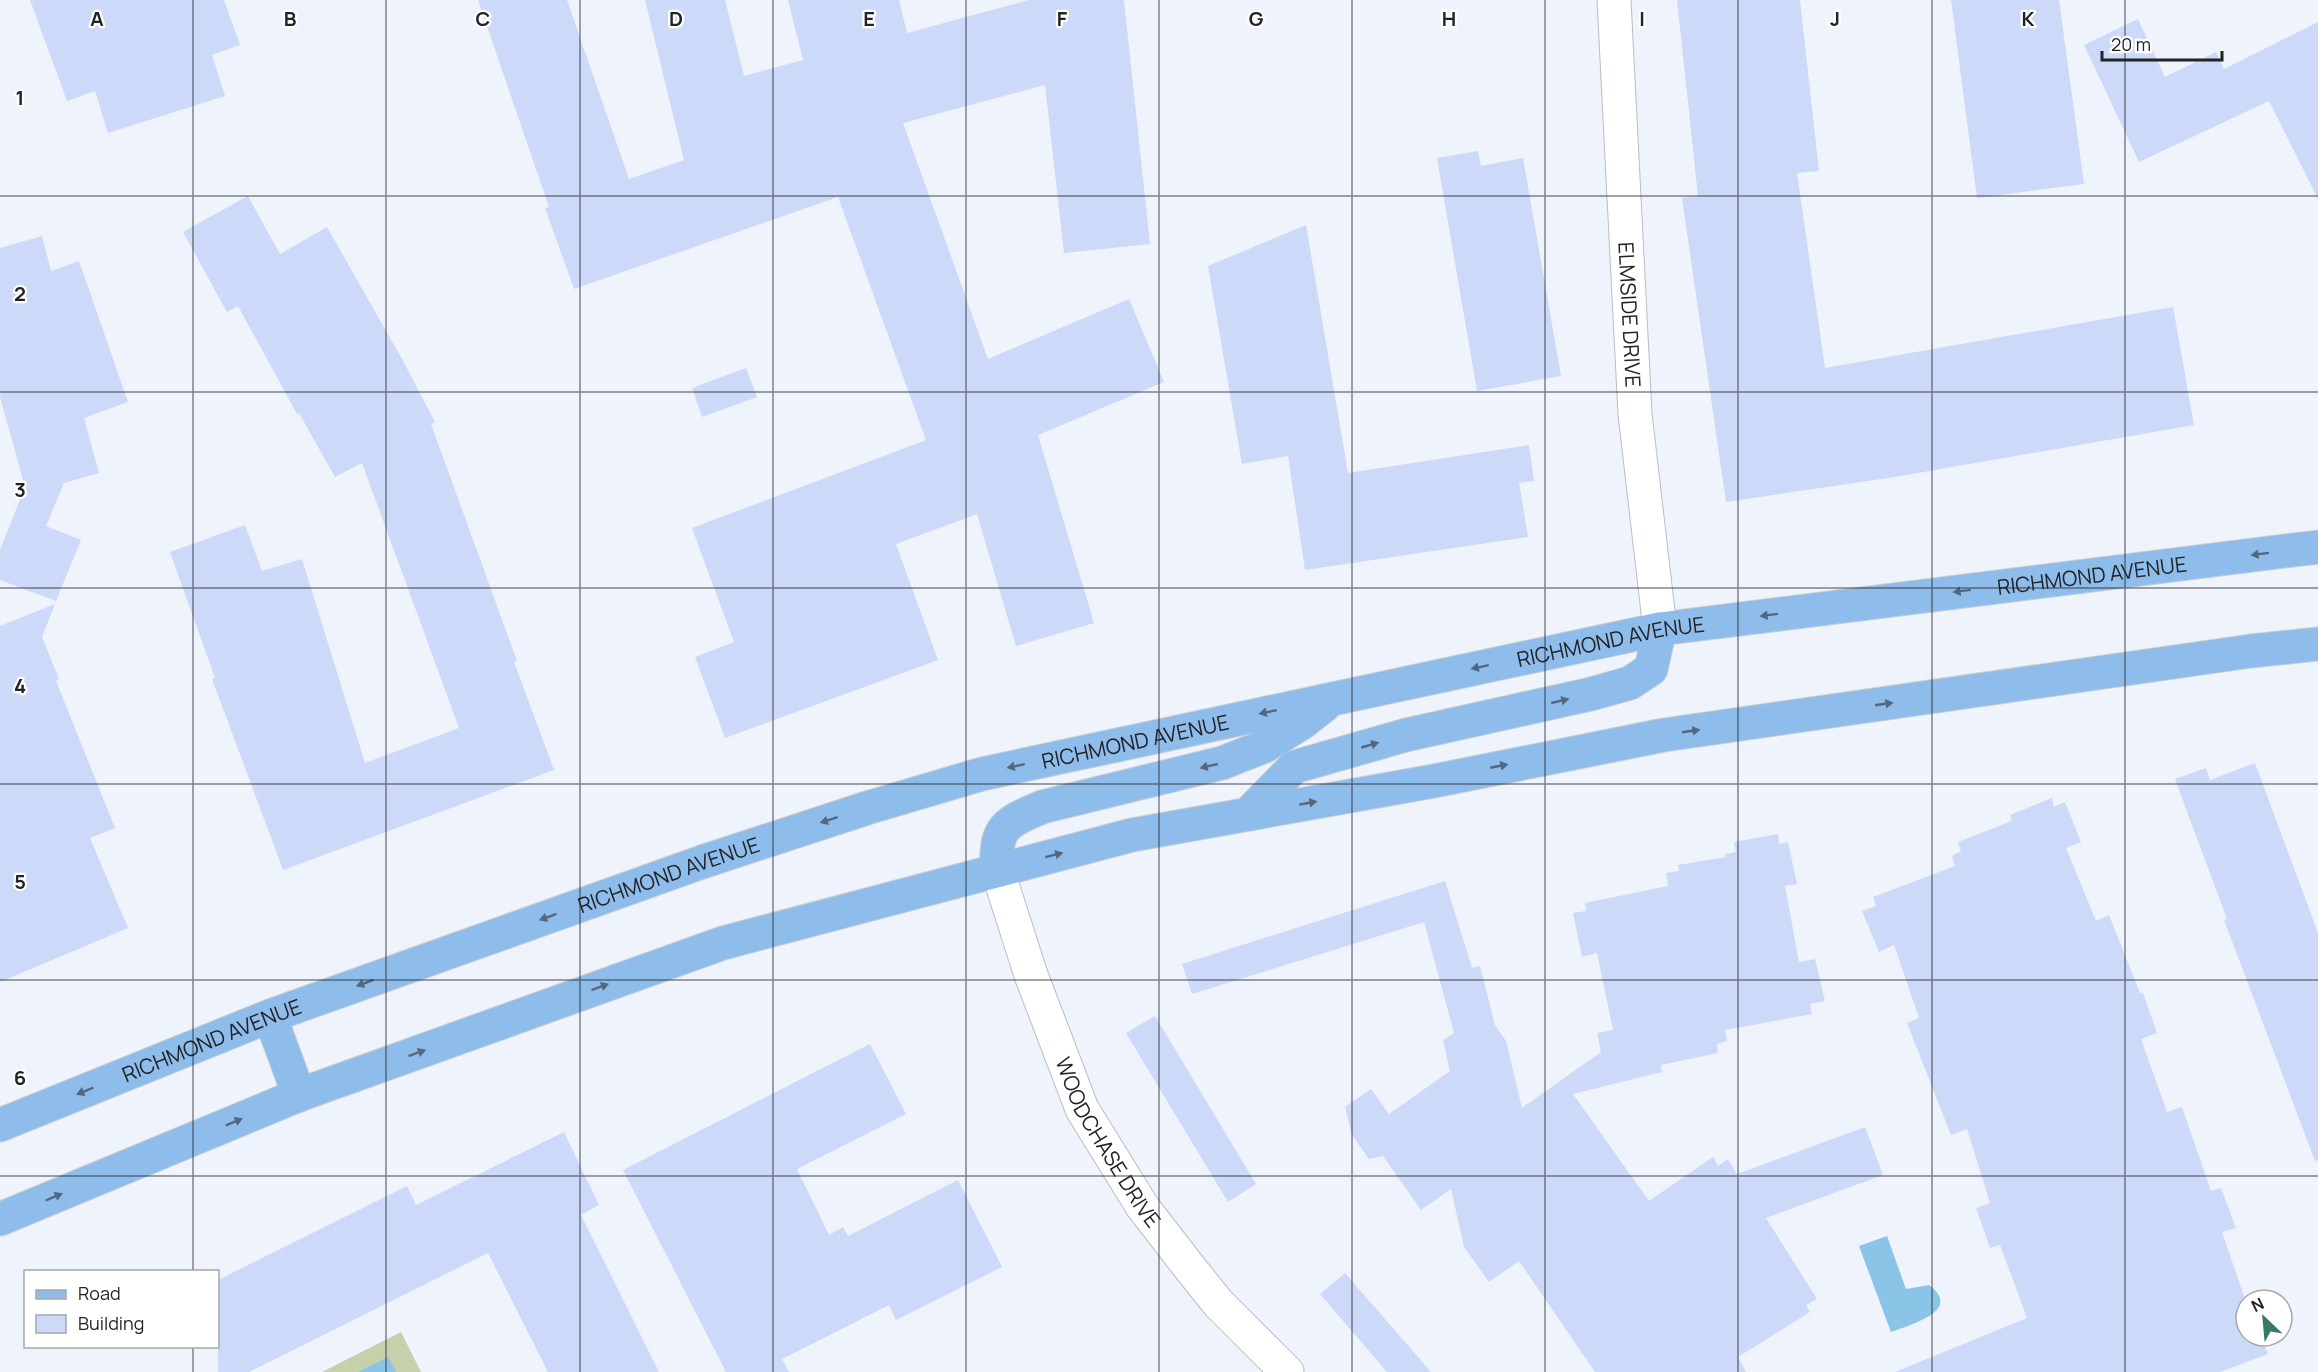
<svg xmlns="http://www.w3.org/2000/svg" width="2318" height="1372" viewBox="0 0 2318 1372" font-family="Manrope,sans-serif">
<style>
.green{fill:#c6d1ab}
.water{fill:#8ac4e7}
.building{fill:#ccd9f9}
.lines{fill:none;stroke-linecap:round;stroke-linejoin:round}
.minor-casing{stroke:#b9bdc6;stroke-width:35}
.major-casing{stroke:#cecfcf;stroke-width:35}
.minor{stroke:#fff;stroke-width:33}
.major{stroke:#8ebceb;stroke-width:33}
.oneway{fill:#53687f}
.grid{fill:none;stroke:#222327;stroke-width:1.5;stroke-opacity:0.55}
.labels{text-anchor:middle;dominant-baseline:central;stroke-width:4.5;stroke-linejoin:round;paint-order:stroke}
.street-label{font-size:21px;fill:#222327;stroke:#fff}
.grid-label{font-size:20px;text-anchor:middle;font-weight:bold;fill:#222327;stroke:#fff;stroke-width:4.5;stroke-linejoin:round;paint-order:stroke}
</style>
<rect width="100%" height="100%" fill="#eff3fc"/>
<path class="green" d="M 401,1332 L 421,1372 L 322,1372 Z"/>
<g class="water">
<path d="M 1887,1236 L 1906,1289 L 1929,1285 C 1964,1311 1909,1325 1891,1332 L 1859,1246 Z"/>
<path d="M 388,1357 L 396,1372 L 358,1372 Z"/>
</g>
<g class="building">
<path d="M 30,0 L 224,0 L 240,45 L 212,55 L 225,96 L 108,133 L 95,91 L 67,101 Z"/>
<path d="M 478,0 L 567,0 L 629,179 L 684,160 L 645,0 L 725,0 L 744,76 L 803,60 L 788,0 L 899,0 L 907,33 L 1029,0 L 1124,0 L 1150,244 L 1064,253 L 1045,85 L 903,123 L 988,359 L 1129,299 L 1164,382 L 1038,435 L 1094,623 L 1016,646 L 977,514 L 896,544 L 938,660 L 725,738 L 695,657 L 734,642 L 692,528 L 926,440 L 838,197 L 574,289 L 545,208 L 549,207 Z"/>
<path d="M 1677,0 L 1800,0 L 1819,171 L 1797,173 L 1825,368 L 2173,307 L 2194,425 L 1895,477 L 1726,502 L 1682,198 L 1698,196 Z"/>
<path d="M 1951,0 L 2059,0 L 2084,184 L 1977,198 Z"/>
<path d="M 2138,19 L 2165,77 L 2216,52 L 2224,69 L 2318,22 L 2318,199 L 2269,101 L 2139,162 L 2084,45 Z"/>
<path d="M 1478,151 L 1481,166 L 1523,158 L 1561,376 L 1477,391 L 1437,158 Z"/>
<path d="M 248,196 L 280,254 L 327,227 L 402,359 L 435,422 L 431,424 L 517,661 L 514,662 L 554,770 L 283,870 L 212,679 L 215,678 L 170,552 L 245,525 L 262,571 L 302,559 L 365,763 L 459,728 L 362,463 L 335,477 L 299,413 L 297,414 L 238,306 L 227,312 L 183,232 Z"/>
<path d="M 1306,225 L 1348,473 L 1529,445 L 1534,481 L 1519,483 L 1528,537 L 1305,570 L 1288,456 L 1242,464 L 1208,266 Z"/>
<path d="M 42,236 L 51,271 L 79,261 L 128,402 L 84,418 L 99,473 L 64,483 L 46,526 L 81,540 L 56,601 L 0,580 L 0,550 L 25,487 L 0,397 L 0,248 Z"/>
<path d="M 746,368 L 757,397 L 702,417 L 692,388 Z"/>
<path d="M 55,604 L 42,637 L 59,679 L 56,681 L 115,828 L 90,838 L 128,928 L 0,982 L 0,626 Z"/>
<path d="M 2255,763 L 2318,933 L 2318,1160 L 2315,1161 L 2224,920 L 2227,919 L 2175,779 L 2206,768 L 2210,780 Z"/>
<path d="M 2052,798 L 2054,807 L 2065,802 L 2081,842 L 2066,848 L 2096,921 L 2109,915 L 2140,993 L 2143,993 L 2157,1033 L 2141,1039 L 2167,1112 L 2182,1107 L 2211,1191 L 2221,1188 L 2236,1228 L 2222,1232 L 2246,1302 L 2246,1336 L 2274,1336 L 2276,1342 L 2264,1345 L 2268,1354 L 2220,1372 L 1895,1372 L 2027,1318 L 2000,1245 L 1990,1248 L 1976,1208 L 1990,1203 L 1967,1129 L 1951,1135 L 1907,1023 L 1919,1018 L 1894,945 L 1879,952 L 1862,911 L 1876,906 L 1873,897 L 1955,866 L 1952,856 L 1961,851 L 1958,842 L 2012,821 L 2010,815 Z"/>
<path d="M 1778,834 L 1779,844 L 1788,842 L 1797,884 L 1785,886 L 1799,962 L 1815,959 L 1825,1001 L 1810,1004 L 1812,1014 L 1725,1030 L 1727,1041 L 1717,1044 L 1718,1053 L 1661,1065 L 1662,1072 L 1573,1094 L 1649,1201 L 1713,1157 L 1718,1166 L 1728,1159 L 1737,1174 L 1865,1127 L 1883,1175 L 1766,1218 L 1817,1299 L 1806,1305 L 1810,1312 L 1738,1357 L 1746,1372 L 1595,1372 L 1519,1261 L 1489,1282 L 1464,1247 L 1451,1189 L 1421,1210 L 1383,1156 L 1369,1159 L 1352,1135 L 1345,1107 L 1371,1089 L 1389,1114 L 1450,1071 L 1443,1040 L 1454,1033 L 1424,922 L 1192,994 L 1182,964 L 1445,881 L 1472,968 L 1480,966 L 1495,1025 L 1506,1041 L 1522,1108 L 1601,1052 L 1597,1033 L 1613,1030 L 1597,953 L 1582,957 L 1573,913 L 1586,911 L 1585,903 L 1668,886 L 1666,873 L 1679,871 L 1678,865 L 1726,857 L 1725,854 L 1736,852 L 1734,842 Z"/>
<path d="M 1155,1016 L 1256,1184 L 1228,1202 L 1126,1033 Z"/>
<path d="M 870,1044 L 906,1114 L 797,1169 L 829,1235 L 843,1227 L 848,1236 L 958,1180 L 1002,1267 L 896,1320 L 889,1305 L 782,1359 L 789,1372 L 726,1372 L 623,1170 Z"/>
<path d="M 564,1132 L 599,1205 L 581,1215 L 659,1372 L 548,1372 L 488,1253 L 249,1372 L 218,1372 L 218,1280 L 407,1186 L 416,1205 Z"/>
<path d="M 1345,1273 L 1431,1372 L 1387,1372 L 1320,1294 Z"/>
</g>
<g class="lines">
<defs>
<g id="minor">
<path id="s1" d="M 1614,0 L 1635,414 L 1660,629"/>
<path id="s2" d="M 997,869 L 1031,975 L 1082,1109 L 1142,1206 L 1190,1268 L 1218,1303 L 1287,1372"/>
</g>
<g id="major">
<path d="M 1250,812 L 1294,767 L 1406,735 L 1591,694 L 1630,683 L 1651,669 L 1660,629"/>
<path d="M 997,869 C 995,827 1005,823 1042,807 L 1222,763 L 1265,746 L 1302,723 L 1325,705"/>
<path d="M 270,1016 L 299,1095"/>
<path id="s3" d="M 0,1125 L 270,1016 L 702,862 L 867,808 L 982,774 L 1660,629 L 2318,547"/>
<path d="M 0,1219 L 299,1095 L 723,943 L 1132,835 L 1434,781 L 1664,735 L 2251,651 L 2318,644"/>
</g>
</defs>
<use href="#minor" class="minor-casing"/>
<use href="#major" class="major-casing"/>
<use href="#minor" class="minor"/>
<use href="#major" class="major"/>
</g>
<defs><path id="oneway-solid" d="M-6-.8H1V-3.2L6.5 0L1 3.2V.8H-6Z" transform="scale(1.5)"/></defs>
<g class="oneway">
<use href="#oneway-solid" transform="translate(2260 554) rotate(173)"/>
<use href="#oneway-solid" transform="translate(1962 591) rotate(173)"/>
<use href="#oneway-solid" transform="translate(1769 615) rotate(173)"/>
<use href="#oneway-solid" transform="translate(1480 667) rotate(168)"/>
<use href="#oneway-solid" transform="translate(1560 701) rotate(-13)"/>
<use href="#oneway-solid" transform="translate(1884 704) rotate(-8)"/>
<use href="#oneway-solid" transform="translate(1268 712) rotate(168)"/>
<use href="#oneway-solid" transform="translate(1691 731) rotate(-8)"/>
<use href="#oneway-solid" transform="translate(1370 745) rotate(-16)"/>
<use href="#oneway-solid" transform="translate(1016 766) rotate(168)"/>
<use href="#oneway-solid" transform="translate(1209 766) rotate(167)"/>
<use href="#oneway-solid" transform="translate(1499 766) rotate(-11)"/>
<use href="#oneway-solid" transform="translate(1308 803) rotate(-10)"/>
<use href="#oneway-solid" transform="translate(829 820) rotate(162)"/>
<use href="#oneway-solid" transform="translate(1054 855) rotate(-14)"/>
<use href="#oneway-solid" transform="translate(548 917) rotate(160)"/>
<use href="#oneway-solid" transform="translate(365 983) rotate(160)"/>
<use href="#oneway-solid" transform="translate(600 987) rotate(-20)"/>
<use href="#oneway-solid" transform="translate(417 1053) rotate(-20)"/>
<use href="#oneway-solid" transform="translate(85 1091) rotate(158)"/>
<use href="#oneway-solid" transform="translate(234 1122) rotate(-23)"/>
<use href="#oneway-solid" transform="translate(54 1197) rotate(-23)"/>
</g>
<path class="grid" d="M 193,0 L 193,1272M 386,0 L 386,1372M 580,0 L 580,1372M 773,0 L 773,1372M 966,0 L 966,1372M 1159,0 L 1159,1372M 1352,0 L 1352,1372M 1545,0 L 1545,1372M 1738,0 L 1738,1372M 1932,0 L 1932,1372M 2125,0 L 2125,1372M 0,196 L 2318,196M 0,392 L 2318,392M 0,588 L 2318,588M 0,784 L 2318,784M 0,980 L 2318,980M 0,1176 L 2318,1176M 193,1346 L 193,1372"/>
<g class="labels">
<g class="street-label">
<text stroke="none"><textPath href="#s1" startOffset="315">ELMSIDE DRIVE</textPath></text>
<text stroke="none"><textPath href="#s3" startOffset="2172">RICHMOND AVENUE</textPath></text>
<text stroke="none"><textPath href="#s3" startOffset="1686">RICHMOND AVENUE</textPath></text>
<text stroke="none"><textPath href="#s3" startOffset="1200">RICHMOND AVENUE</textPath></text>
<text stroke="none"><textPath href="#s3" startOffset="714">RICHMOND AVENUE</textPath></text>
<text stroke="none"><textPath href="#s3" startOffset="228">RICHMOND AVENUE</textPath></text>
<text stroke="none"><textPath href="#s2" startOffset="296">WOODCHASE DRIVE</textPath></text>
</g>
</g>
<g class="grid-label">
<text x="97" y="26">A</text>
<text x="290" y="26">B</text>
<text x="483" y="26">C</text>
<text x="676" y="26">D</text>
<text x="869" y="26">E</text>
<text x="1062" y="26">F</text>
<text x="1256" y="26">G</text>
<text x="1449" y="26">H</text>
<text x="1642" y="26">I</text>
<text x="1835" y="26">J</text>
<text x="2028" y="26">K</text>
<text x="20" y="105">1</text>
<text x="20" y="301">2</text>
<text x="20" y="497">3</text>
<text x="20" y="693">4</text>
<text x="20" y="889">5</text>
<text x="20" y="1085">6</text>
</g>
<rect x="24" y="1270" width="195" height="78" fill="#ffffff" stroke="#a7a7a9" stroke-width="1.5"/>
<rect x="36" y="1290" width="30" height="9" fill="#8ebceb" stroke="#a7a7a9" stroke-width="1.5"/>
<text x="78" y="1300" font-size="18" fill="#222327">Road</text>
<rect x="36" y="1315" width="30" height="18" fill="#ccd9f9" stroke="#a7a7a9" stroke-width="1.5"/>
<text x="78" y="1330" font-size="18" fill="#222327">Building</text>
<g transform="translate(2264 1318) rotate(334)"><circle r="28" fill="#ffffff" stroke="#a7a7a9" stroke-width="1.5"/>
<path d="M0-4.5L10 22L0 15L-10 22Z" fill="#397865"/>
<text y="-9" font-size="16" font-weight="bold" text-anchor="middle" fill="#222327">N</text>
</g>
<path d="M2102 51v9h120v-9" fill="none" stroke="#222327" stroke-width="3"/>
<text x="2111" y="51" font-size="18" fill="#222327" stroke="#ffffff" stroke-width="4.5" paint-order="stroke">20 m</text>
</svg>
